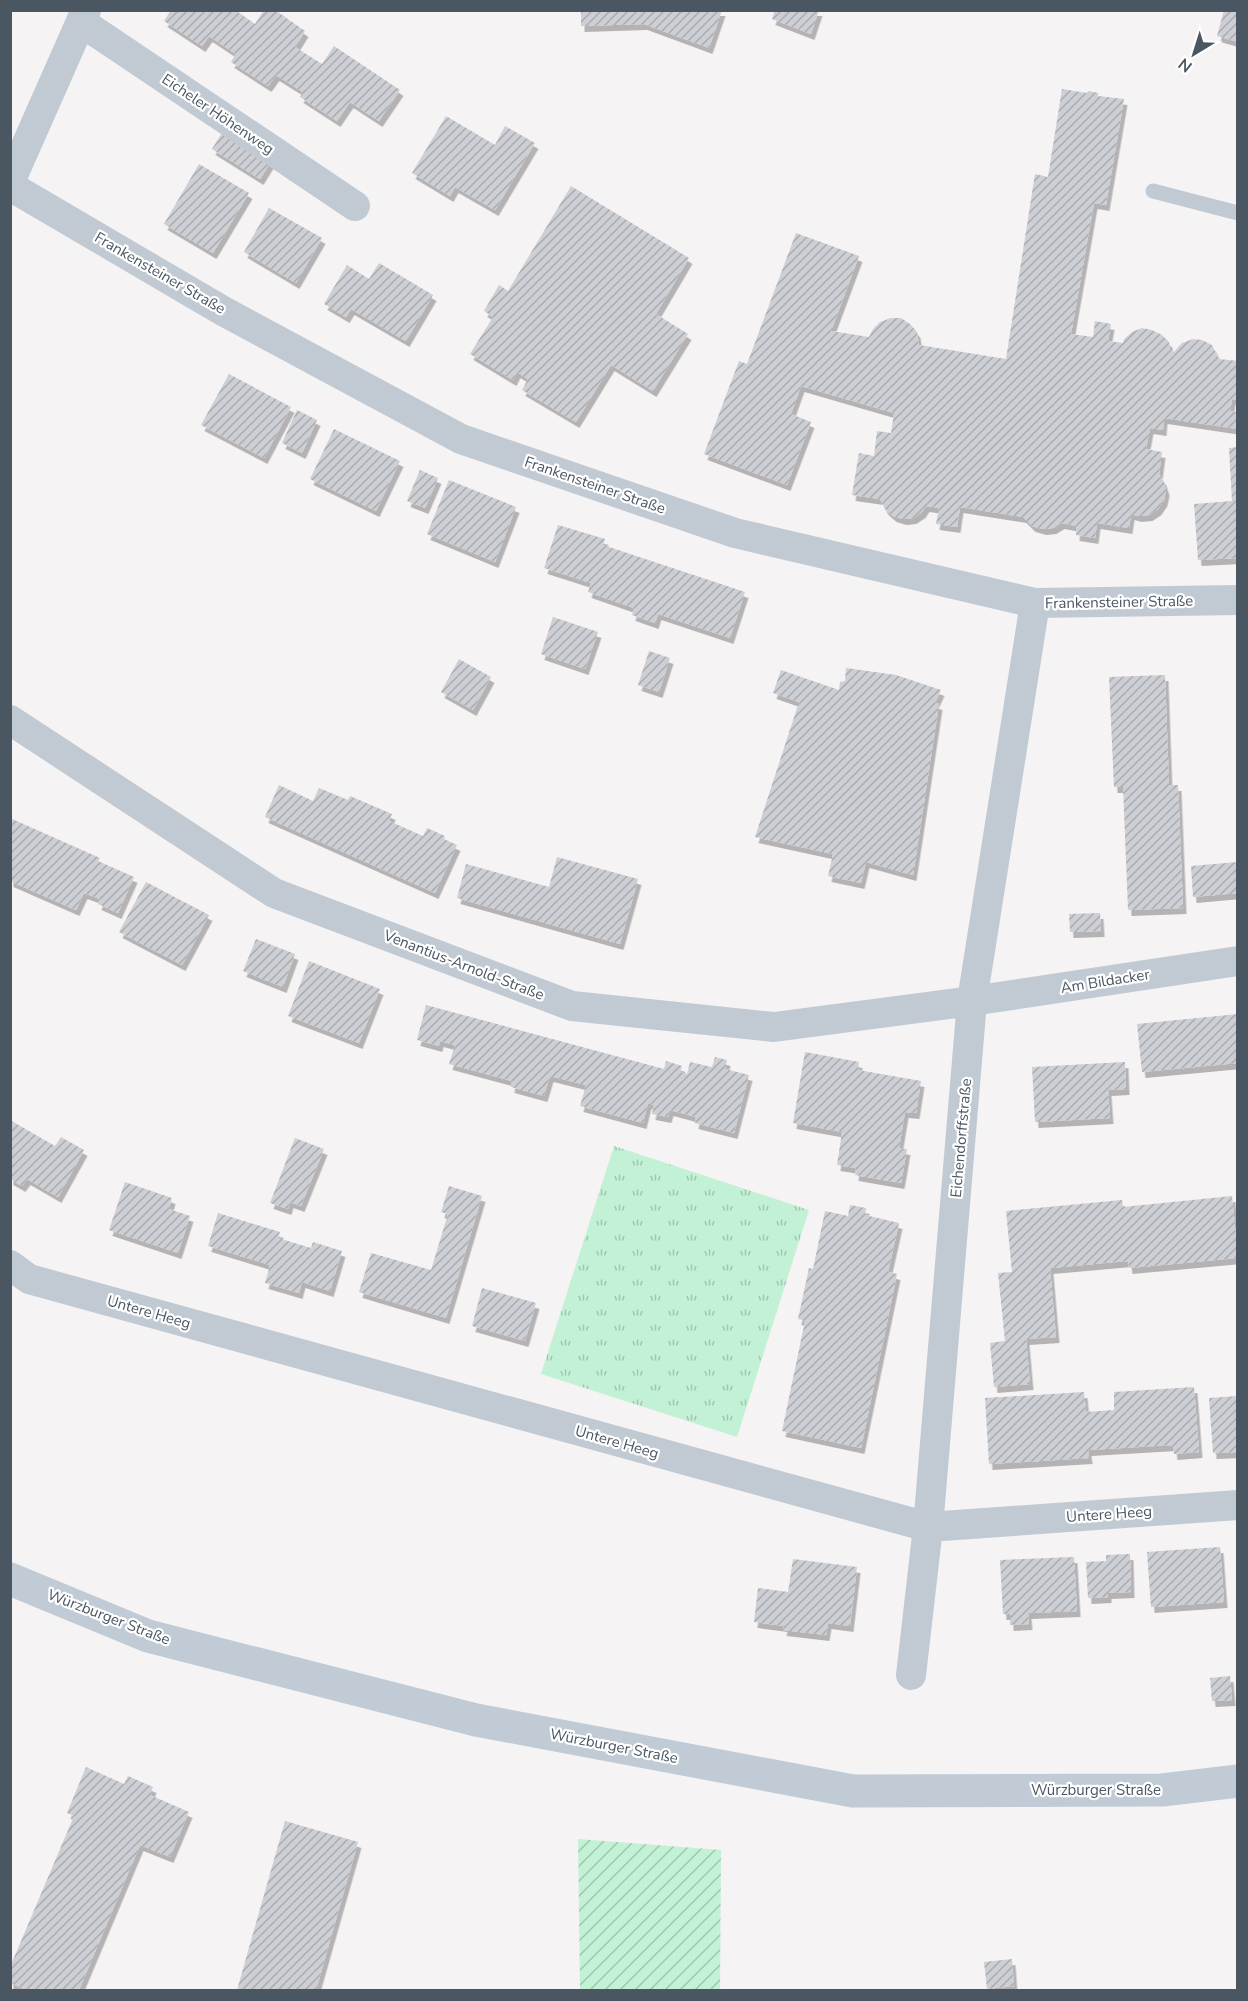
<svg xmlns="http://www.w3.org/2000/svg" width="1248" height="2001" viewBox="0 0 1248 2001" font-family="'Nunito Sans',sans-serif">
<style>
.park{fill:url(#park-tufts)}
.garden{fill:url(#garden-furrows)}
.building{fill:url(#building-hatch);filter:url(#shadow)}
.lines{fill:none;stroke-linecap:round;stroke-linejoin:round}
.lane{stroke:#c1cad2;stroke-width:15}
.street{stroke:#c1cad2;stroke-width:30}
.secondary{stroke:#c1cbd6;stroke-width:33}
.labels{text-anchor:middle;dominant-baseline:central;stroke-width:4.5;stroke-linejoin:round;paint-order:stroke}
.street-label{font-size:15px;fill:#4a5661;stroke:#fff}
</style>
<defs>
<pattern id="park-tufts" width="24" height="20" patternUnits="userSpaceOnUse" patternTransform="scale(1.5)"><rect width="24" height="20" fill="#c3f1d5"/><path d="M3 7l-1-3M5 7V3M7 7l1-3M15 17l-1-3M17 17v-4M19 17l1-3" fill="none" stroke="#a0c6b0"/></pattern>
<pattern id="garden-furrows" width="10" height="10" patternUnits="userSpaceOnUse" patternTransform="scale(1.5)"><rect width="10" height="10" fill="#c3f1d5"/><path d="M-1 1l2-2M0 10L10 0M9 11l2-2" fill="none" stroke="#a0c6b0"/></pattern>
<pattern id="building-hatch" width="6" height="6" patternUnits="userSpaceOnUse" patternTransform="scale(1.5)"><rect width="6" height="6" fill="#cdcfd5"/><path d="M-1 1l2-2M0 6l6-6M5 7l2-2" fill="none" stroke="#a8abb0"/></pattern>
<filter id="shadow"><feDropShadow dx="3.5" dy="6" stdDeviation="0" flood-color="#0004"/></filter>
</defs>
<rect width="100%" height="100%" fill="#f5f3f3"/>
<path class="park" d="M 614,1146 L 809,1210 L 737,1437 L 541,1374 Z"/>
<path class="garden" d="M 578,1839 L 721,1850 L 720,1990 L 580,1990 Z"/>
<g class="building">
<path d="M 171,10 L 235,10 L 255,24 L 264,10 L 275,10 L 305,31 L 295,47 L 322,64 L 334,46 L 400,90 L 379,121 L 350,102 L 337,121 L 300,97 L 303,92 L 276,75 L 268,86 L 231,62 L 236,54 L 209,36 L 202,46 L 164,21 Z"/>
<path d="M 581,10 L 722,10 L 709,48 L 644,24 L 581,26 Z"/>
<path d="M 775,10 L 819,10 L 811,34 L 772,19 Z"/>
<path d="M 1224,10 L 1238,10 L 1238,42 L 1217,36 Z"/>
<path d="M 1062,89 L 1087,93 L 1089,91 L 1098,93 L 1098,96 L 1124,99 L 1106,205 L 1094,203 L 1071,334 L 1093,337 L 1095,321 L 1111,324 L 1108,341 L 1123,343 L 1124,339 L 1132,332 L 1142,328 L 1152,330 L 1162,335 L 1169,342 L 1170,350 L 1174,352 L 1182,343 L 1193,339 L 1202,340 L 1212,345 L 1219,359 L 1238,361 L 1238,400 L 1232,399 L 1230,411 L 1238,412 L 1238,429 L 1164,418 L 1163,430 L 1150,428 L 1146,449 L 1162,452 L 1159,474 L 1163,480 L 1166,490 L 1164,500 L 1158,509 L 1149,515 L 1138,516 L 1131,514 L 1129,528 L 1097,523 L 1095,538 L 1076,535 L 1077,526 L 1061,523 L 1053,528 L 1043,529 L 1032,526 L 1023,517 L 960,507 L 957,527 L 936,524 L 939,508 L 926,506 L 922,512 L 913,518 L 903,519 L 893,516 L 885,509 L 880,499 L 852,495 L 859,453 L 874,456 L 877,431 L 891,433 L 894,413 L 801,386 L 791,414 L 811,422 L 787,485 L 704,454 L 739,361 L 747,364 L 796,233 L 859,256 L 831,331 L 869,337 L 873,329 L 880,322 L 891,318 L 901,318 L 910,324 L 917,332 L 919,345 L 1006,359 L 1035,174 L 1048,177 Z"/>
<path d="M 446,116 L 495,145 L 505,126 L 535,143 L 495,210 L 455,187 L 450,196 L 412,173 Z"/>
<path d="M 225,128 L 273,158 L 260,179 L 212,149 Z"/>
<path d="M 199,164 L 249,193 L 213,253 L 164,224 Z"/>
<path d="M 571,186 L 689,258 L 656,314 L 688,334 L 653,391 L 611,365 L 576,422 L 522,390 L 528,379 L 517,372 L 513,380 L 470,354 L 493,317 L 484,311 L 499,285 L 508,291 Z"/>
<path d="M 269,208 L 322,238 L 296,283 L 244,252 Z"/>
<path d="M 379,263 L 433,295 L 406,341 L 351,309 L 346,317 L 324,304 L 347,265 L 369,279 Z"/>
<path d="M 229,374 L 291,407 L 264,458 L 201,425 Z"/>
<path d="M 297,410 L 317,420 L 302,453 L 282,443 Z"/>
<path d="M 334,429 L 400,461 L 376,511 L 310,479 Z"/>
<path d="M 1238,447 L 1238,558 L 1198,560 L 1194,504 L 1232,501 L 1229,448 Z"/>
<path d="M 420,470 L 438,478 L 425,508 L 407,501 Z"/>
<path d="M 449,480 L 516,507 L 495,562 L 427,534 Z"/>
<path d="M 558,525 L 605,539 L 603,545 L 745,592 L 730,638 L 658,614 L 655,623 L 632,615 L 634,608 L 588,592 L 591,583 L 544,568 Z"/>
<path d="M 553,617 L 598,632 L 585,669 L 541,654 Z"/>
<path d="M 649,651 L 670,658 L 659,692 L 638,685 Z"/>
<path d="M 459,659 L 491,677 L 473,710 L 441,692 Z"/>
<path d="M 846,668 L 896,675 L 941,690 L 935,703 L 939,704 L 913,875 L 866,862 L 861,883 L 828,876 L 833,854 L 755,837 L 799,702 L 773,693 L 781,670 L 839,690 L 840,682 L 845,681 Z"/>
<path d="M 1165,675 L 1169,785 L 1178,785 L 1183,908 L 1128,910 L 1123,787 L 1114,787 L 1109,677 Z"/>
<path d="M 279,785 L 313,801 L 319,788 L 348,800 L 350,796 L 392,814 L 389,821 L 423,836 L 427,828 L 445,836 L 444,839 L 457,845 L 435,893 L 265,817 Z"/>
<path d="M 10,818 L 100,858 L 98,861 L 134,877 L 118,913 L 98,904 L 100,899 L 84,893 L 76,910 L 10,881 Z"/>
<path d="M 557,857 L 638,879 L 620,944 L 457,898 L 466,864 L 549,887 Z"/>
<path d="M 1238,862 L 1238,893 L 1193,897 L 1191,866 Z"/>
<path d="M 146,882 L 209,915 L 182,965 L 119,932 Z"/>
<path d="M 1100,913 L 1101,931 L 1070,932 L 1069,914 Z"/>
<path d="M 256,939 L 295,954 L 283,987 L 243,971 Z"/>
<path d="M 309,961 L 380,989 L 359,1043 L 288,1016 Z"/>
<path d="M 426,1005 L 664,1069 L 666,1061 L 682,1066 L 680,1072 L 687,1074 L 690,1062 L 712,1067 L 715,1057 L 727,1060 L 725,1069 L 749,1075 L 734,1133 L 695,1123 L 696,1117 L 670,1110 L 668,1117 L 652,1114 L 654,1105 L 648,1103 L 643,1123 L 580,1106 L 586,1085 L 550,1076 L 544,1096 L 511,1087 L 512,1081 L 449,1064 L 455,1045 L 440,1041 L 439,1046 L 417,1040 Z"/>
<path d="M 1238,1014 L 1238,1063 L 1142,1072 L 1137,1024 Z"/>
<path d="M 805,1052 L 859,1062 L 858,1070 L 921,1081 L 916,1113 L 905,1112 L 899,1148 L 907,1149 L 901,1183 L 855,1175 L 856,1168 L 837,1165 L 842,1132 L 793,1123 Z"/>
<path d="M 1125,1062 L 1126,1089 L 1108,1090 L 1110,1118 L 1035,1122 L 1032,1067 Z"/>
<path d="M 10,1120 L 55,1146 L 61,1137 L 84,1150 L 58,1197 L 27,1179 L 22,1186 L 10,1179 Z"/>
<path d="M 295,1138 L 324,1149 L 301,1206 L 290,1202 L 288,1209 L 270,1203 Z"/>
<path d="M 125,1182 L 172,1198 L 169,1209 L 190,1216 L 178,1253 L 109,1230 Z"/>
<path d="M 449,1186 L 482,1196 L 446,1318 L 359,1292 L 371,1253 L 431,1270 L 448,1214 L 441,1212 Z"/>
<path d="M 1232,1196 L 1238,1258 L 1129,1268 L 1128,1261 L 1050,1268 L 1056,1337 L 1026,1339 L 1030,1384 L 994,1387 L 990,1343 L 1005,1341 L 998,1273 L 1012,1272 L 1006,1211 L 1122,1200 L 1123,1207 Z"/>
<path d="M 850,1205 L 866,1208 L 865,1215 L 899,1223 L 888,1272 L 897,1274 L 861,1448 L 782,1431 L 805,1321 L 798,1319 L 809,1268 L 813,1269 L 825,1211 L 848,1216 Z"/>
<path d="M 218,1213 L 280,1232 L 278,1238 L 311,1248 L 313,1242 L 342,1251 L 330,1291 L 302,1282 L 299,1293 L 265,1283 L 270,1265 L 208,1246 Z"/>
<path d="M 482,1288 L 536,1303 L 525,1341 L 472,1326 Z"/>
<path d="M 1194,1387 L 1199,1452 L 1174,1454 L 1173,1445 L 1088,1450 L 1089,1458 L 989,1464 L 985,1398 L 1084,1392 L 1086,1412 L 1114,1410 L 1114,1392 Z"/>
<path d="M 1238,1396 L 1238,1452 L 1213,1453 L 1209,1398 Z"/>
<path d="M 1220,1547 L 1224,1602 L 1151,1607 L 1147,1552 Z"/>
<path d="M 1130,1554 L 1131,1592 L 1108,1593 L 1108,1597 L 1088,1598 L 1086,1562 L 1106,1561 L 1106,1555 Z"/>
<path d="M 1074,1557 L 1077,1611 L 1028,1613 L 1029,1624 L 1010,1625 L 1010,1614 L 1003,1614 L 1000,1560 Z"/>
<path d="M 793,1559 L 857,1567 L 850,1626 L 828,1623 L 826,1635 L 783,1630 L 784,1626 L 754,1622 L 758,1588 L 788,1592 Z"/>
<path d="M 1230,1676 L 1232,1700 L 1212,1701 L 1210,1678 Z"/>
<path d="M 86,1767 L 124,1784 L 128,1776 L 153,1787 L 150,1795 L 189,1812 L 170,1857 L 140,1845 L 79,1990 L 27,1990 L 10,1983 L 10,1967 L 74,1816 L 67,1813 Z"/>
<path d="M 285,1821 L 358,1842 L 316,1990 L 237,1990 Z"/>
<path d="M 1012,1959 L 1014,1986 L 987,1989 L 984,1962 Z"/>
</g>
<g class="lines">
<path class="lane" d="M 1153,191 L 1238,213"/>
<g class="street">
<path d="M 81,22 L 355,206"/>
<path d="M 10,182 L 86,10"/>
<path d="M 10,186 L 223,311 L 461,439 L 735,533 L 1035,603 L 1238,600"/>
<path d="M 10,720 L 274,893 L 572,1006 L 774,1027 L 972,1001 L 1238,961"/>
<path d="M 10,1265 L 29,1279 L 928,1527 L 1238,1505"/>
<path d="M 911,1675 L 928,1527 L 972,1001 L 1035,603"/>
</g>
<path class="secondary" d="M 10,1579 L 148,1636 L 476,1720 L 853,1791 L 1162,1790 L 1238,1781"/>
</g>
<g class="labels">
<g class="street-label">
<text transform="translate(218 114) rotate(34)">Eicheler Höhenweg</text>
<text transform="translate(160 273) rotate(30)">Frankensteiner Straße</text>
<text transform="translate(595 485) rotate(19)">Frankensteiner Straße</text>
<text transform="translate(1119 602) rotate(-1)">Frankensteiner Straße</text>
<text transform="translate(464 965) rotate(21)">Venantius-Arnold-Straße</text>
<text transform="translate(1105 981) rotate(-9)">Am Bildacker</text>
<text transform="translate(961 1138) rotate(-85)">Eichendorffstraße</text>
<text transform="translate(149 1312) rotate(16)">Untere Heeg</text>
<text transform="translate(617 1442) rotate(16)">Untere Heeg</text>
<text transform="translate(1109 1514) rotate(-4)">Untere Heeg</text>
<text transform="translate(109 1617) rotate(21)">Würzburger Straße</text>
<text transform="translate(614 1746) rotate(11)">Würzburger Straße</text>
<text x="1096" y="1790">Würzburger Straße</text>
</g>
</g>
<rect width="1248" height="2001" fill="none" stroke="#4a5661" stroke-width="24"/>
<g transform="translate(1194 54) rotate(218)" stroke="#ffffff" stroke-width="4.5" paint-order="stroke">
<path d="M0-4.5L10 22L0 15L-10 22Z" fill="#4a5661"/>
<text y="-9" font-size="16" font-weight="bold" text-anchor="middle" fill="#4a5661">N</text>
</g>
</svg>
